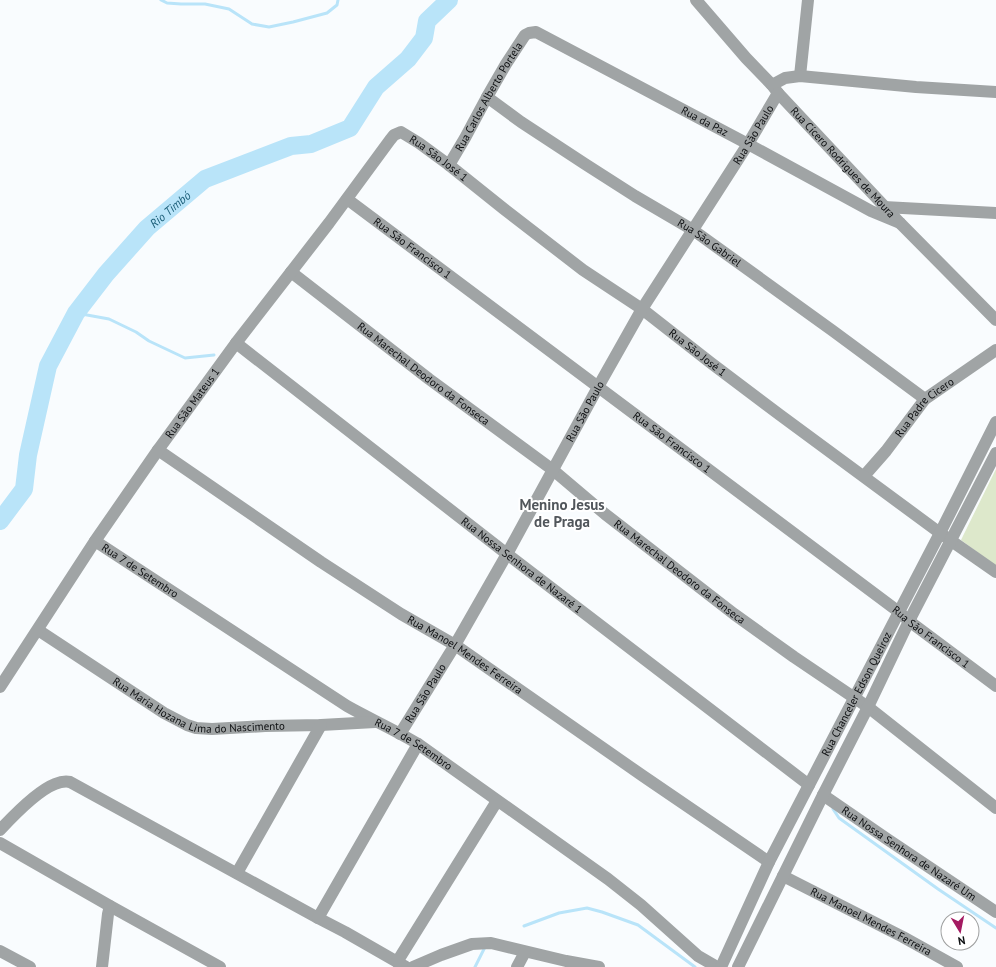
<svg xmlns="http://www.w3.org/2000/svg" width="996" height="967" viewBox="0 0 996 967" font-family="'PT Sans',sans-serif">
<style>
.green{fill:#dde8cb}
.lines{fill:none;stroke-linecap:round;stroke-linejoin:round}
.stream{stroke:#b9e4f9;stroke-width:3}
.river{stroke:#b9e4f9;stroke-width:18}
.minor{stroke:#a0a4a5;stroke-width:12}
.labels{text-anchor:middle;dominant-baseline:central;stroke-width:4;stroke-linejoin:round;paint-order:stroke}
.street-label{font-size:11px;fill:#0c0e10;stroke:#fff}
.water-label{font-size:12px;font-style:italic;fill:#1b5e78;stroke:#fff}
.district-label{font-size:15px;font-weight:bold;fill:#51565b;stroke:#fff}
</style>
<rect width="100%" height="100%" fill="#f9fcfe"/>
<path class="green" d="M 996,469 L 996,566 L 961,540 Z"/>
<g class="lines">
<g class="stream">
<path d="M 161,0 L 167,3 L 181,4 L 205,4 L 229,9 L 252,24 L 269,27 L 293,22 L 327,13 L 337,5 L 338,0"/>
<path d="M 76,313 L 109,319 L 136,332 L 149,341 L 185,358 L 214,355"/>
<path d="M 833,809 L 839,818 L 938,889 L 996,928"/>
<path d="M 524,926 L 559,913 L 587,908 L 602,912 L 638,925 L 695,967"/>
<path d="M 475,967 L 485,947"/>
</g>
<path class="river" id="s1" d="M 0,521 L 24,489 L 28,455 L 48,366 L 76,313 L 106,274 L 147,228 L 205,179 L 291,146 L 311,144 L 350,128 L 376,87 L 408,59 L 424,38 L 427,21 L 449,0"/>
<g class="minor">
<path id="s2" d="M 696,0 L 746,58 L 772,85 L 778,93 L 900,223 L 996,320"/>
<path d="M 800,76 L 808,0"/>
<path d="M 772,85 L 785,78 L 800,76 L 916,87 L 996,92"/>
<path id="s3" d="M 487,97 L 521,122 L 585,164 L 635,196 L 693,230 L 833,331 L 925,399"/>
<path id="s4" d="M 449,165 L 465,138 L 487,97 L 506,64 L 525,35 L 529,33 L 536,32 L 748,144 L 871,211 L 900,223"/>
<path id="s5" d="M 347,199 L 899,612 L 909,621 L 996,686"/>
<path d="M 884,207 L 996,213"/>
<path id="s6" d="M 291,272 L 429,379 L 553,470 L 605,514 L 734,614 L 794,657 L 868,707 L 996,808"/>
<path id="s7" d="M 236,343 L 507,554 L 809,785"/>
<path id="s8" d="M 158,450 L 321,562 L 401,614 L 455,645 L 643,776 L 769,862"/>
<path id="s9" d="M 864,476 L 886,451 L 925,399 L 996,350"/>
<path id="s10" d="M 95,541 L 347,706 C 370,719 395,730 418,744 L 608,879 L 641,905 L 698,956 L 717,967"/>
<path id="s11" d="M 38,630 L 164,713 L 187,725 L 196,728 L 212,729 L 265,726 L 321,725 L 375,722"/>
<path id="s12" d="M 0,687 L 95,541 L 158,450 L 236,343 L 329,223 L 390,140 L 394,135 L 401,132 L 419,143 L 449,165 L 504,209 L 583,270 L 642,309 L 711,363 L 780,415 L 940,533 L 996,572"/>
<path id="s13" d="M 400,734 L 455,645 L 507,554 L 598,387 L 642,309 L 748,144 L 778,93"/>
<path id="s14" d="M 823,795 L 887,839 L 996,912"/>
<path d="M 0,830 C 13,816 37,791 55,784 C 60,782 65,781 70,782 L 318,918 L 345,932 L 406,967"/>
<path d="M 0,843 L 110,906 L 220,967"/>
<path d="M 237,873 L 321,725"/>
<path id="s15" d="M 783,876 L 903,937 L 957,967"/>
<path d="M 318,918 L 418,744"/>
<path d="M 0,951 L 30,967"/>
<path d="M 397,962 L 497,801"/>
<path d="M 102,967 L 108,914 L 110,906"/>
<path d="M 413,967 L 441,955 L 472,944 L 491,943 L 566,961 L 599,967"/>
<path d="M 517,967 L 525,952"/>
<path id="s16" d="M 721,967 L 769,862 L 940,533 L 996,422"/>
<path d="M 738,967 L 823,795 L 868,707 L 909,621 L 996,453"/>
</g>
</g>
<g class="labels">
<g class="street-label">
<text stroke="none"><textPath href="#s4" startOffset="79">Rua Carlos Alberto Portela</textPath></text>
<text stroke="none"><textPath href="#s4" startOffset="353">Rua da Paz</textPath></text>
<text stroke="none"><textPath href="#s13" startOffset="696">Rua São Paulo</textPath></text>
<text stroke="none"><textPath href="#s12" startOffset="732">Rua São José 1</textPath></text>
<text stroke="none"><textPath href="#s2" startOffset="219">Rua Cícero Rodrigues de Moura</textPath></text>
<text stroke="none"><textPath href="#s3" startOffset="266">Rua São Gabriel</textPath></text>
<text stroke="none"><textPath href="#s5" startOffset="82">Rua São Francisco 1</textPath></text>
<text stroke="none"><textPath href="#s12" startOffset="1056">Rua São José 1</textPath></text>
<text stroke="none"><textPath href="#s6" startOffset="167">Rua Marechal Deodoro da Fonseca</textPath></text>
<text stroke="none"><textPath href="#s12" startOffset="343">Rua São Mateus 1</textPath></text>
<text stroke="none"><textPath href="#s9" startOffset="92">Rua Padre Cicero</textPath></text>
<text stroke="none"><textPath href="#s13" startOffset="372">Rua São Paulo</textPath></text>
<text stroke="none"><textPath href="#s5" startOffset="406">Rua São Francisco 1</textPath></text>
<text stroke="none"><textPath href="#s7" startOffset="362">Rua Nossa Senhora de Nazaré 1</textPath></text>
<text stroke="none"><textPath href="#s10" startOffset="54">Rua 7 de Setembro</textPath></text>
<text stroke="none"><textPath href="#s6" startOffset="491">Rua Marechal Deodoro da Fonseca</textPath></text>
<text stroke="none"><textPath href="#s5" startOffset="730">Rua São Francisco 1</textPath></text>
<text stroke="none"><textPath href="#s8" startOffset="369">Rua Manoel Mendes Ferreira</textPath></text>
<text stroke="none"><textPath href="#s13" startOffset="48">Rua São Paulo</textPath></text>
<text stroke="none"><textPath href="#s16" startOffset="305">Rua Chanceler Edson Queiroz</textPath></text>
<text stroke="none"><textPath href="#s11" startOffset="183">Rua Maria Hozana Lima do Nascimento</textPath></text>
<text stroke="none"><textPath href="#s10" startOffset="378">Rua 7 de Setembro</textPath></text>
<text stroke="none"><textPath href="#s14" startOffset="104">Rua Nossa Senhora de Nazaré Um</textPath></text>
<text stroke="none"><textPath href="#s15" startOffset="99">Rua Manoel Mendes Ferreira</textPath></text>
</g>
<g class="water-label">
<text stroke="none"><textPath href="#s1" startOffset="366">Rio Timbó</textPath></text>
</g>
<g class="district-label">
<text x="562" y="504">Menino Jesus<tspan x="562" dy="17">de Praga</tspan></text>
</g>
</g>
<g transform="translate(960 931) rotate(170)"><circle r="19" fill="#ffffff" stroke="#9e9f9f"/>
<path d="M0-3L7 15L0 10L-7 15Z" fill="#a41a61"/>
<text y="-6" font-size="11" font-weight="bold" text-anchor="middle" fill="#0c0e10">N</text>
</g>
</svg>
